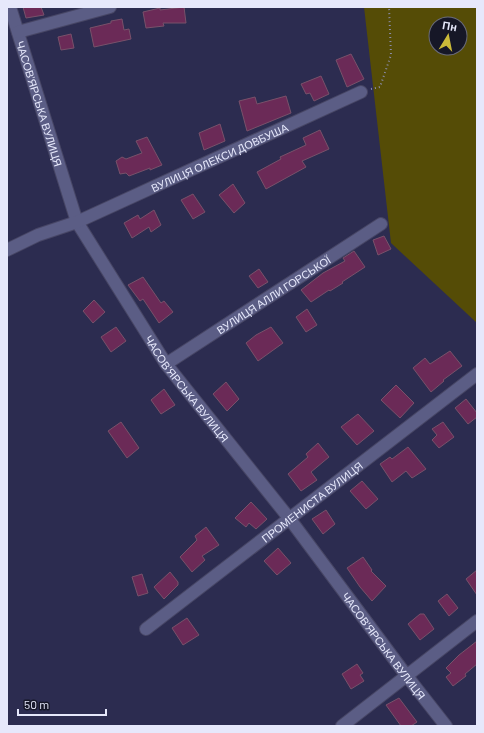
<svg xmlns="http://www.w3.org/2000/svg" width="484" height="733" viewBox="0 0 484 733" font-family="Barlow,sans-serif">
<style>
.green{fill:#554c06;fill-rule:evenodd}
.building{fill:#6b2a57;stroke:#78516a}
.lines{fill:none;stroke-linecap:round;stroke-linejoin:round}
.minor-casing{stroke:#474665;stroke-width:14}
.path{stroke:#8b8ca8;stroke-width:2;stroke-dasharray:1 3;stroke-linecap:butt}
.minor{stroke:#5b5d85;stroke-width:12}
.labels{text-anchor:middle;dominant-baseline:central;stroke-width:4;stroke-linejoin:round;paint-order:stroke}
.street-label{font-size:11px;fill:#e6e8fb;stroke:#161727}
</style>
<rect width="100%" height="100%" fill="#2c2c50"/>
<path class="green" d="M 364,7 L 477,7 L 477,323 L 391,243 ZM 436,24 L 460,24 L 460,48 L 436,48 Z"/>
<g class="building">
<path d="M 23,7 L 41,7 L 44,15 L 26,18 Z"/>
<path d="M 184,7 L 186,23 L 163,23 L 164,26 L 146,28 L 143,12 L 160,8 L 160,10 Z"/>
<path d="M 122,19 L 124,30 L 129,29 L 131,39 L 94,47 L 90,28 L 111,23 L 111,21 Z"/>
<path d="M 71,34 L 74,48 L 61,50 L 58,37 Z"/>
<path d="M 351,54 L 364,79 L 347,87 L 336,60 Z"/>
<path d="M 321,76 L 329,94 L 314,101 L 310,93 L 306,94 L 301,84 Z"/>
<path d="M 286,96 L 291,113 L 247,131 L 239,101 L 255,97 L 257,104 Z"/>
<path d="M 220,124 L 225,141 L 204,150 L 199,133 Z"/>
<path d="M 320,130 L 329,149 L 302,161 L 306,167 L 266,189 L 257,172 L 281,159 L 280,157 L 306,145 L 303,138 Z"/>
<path d="M 147,137 L 162,165 L 150,170 L 150,168 L 129,176 L 126,173 L 120,174 L 116,161 L 122,157 L 126,159 L 142,153 L 136,141 Z"/>
<path d="M 233,184 L 245,203 L 234,213 L 219,195 Z"/>
<path d="M 193,194 L 205,212 L 193,219 L 181,200 Z"/>
<path d="M 154,210 L 161,225 L 151,232 L 149,227 L 132,238 L 124,223 L 138,215 L 140,219 Z"/>
<path d="M 384,236 L 391,249 L 378,255 L 373,240 Z"/>
<path d="M 354,251 L 365,267 L 342,282 L 343,283 L 330,291 L 329,290 L 311,302 L 301,290 L 323,273 L 345,261 L 343,258 Z"/>
<path d="M 259,269 L 268,282 L 258,288 L 249,276 Z"/>
<path d="M 143,277 L 161,303 L 164,301 L 173,312 L 159,323 L 143,299 L 140,301 L 128,285 Z"/>
<path d="M 94,300 L 105,312 L 93,323 L 83,311 Z"/>
<path d="M 307,309 L 317,325 L 306,332 L 296,317 Z"/>
<path d="M 116,327 L 126,341 L 111,352 L 101,337 Z"/>
<path d="M 271,327 L 283,343 L 258,361 L 246,343 L 256,335 Z"/>
<path d="M 450,351 L 462,366 L 443,380 L 444,381 L 431,392 L 413,368 L 425,358 L 430,364 Z"/>
<path d="M 226,382 L 239,399 L 227,411 L 213,394 Z"/>
<path d="M 396,385 L 414,403 L 400,418 L 381,400 Z"/>
<path d="M 164,389 L 175,405 L 161,414 L 151,400 Z"/>
<path d="M 466,399 L 477,413 L 477,417 L 468,424 L 455,408 Z"/>
<path d="M 358,414 L 374,431 L 357,445 L 341,427 Z"/>
<path d="M 121,422 L 139,448 L 127,458 L 108,431 Z"/>
<path d="M 443,422 L 454,437 L 439,448 L 432,440 L 437,435 L 432,429 Z"/>
<path d="M 318,443 L 329,457 L 311,472 L 317,480 L 301,491 L 288,474 L 308,457 L 306,454 Z"/>
<path d="M 408,447 L 426,469 L 412,478 L 406,471 L 392,482 L 380,464 L 390,457 L 392,459 Z"/>
<path d="M 362,481 L 378,499 L 366,509 L 350,491 Z"/>
<path d="M 251,502 L 267,519 L 256,529 L 249,523 L 246,527 L 235,518 Z"/>
<path d="M 326,510 L 335,524 L 323,534 L 312,519 Z"/>
<path d="M 206,527 L 219,545 L 202,556 L 205,560 L 192,572 L 180,557 L 197,540 L 195,536 Z"/>
<path d="M 278,548 L 291,563 L 277,575 L 264,561 Z"/>
<path d="M 363,557 L 372,570 L 371,571 L 386,586 L 372,601 L 360,587 L 347,568 Z"/>
<path d="M 477,570 L 477,595 L 466,579 Z"/>
<path d="M 170,572 L 178,582 L 178,585 L 164,599 L 154,587 Z"/>
<path d="M 142,574 L 148,593 L 138,596 L 132,577 Z"/>
<path d="M 447,594 L 458,608 L 449,616 L 438,601 Z"/>
<path d="M 420,614 L 424,614 L 434,629 L 420,640 L 408,624 Z"/>
<path d="M 187,618 L 199,635 L 183,645 L 172,628 Z"/>
<path d="M 477,641 L 477,664 L 465,674 L 466,676 L 453,686 L 446,677 L 451,673 L 446,668 L 459,655 Z"/>
<path d="M 357,664 L 363,673 L 360,675 L 364,681 L 351,689 L 342,674 Z"/>
<path d="M 399,698 L 417,722 L 411,726 L 401,726 L 386,705 Z"/>
</g>
<g class="lines">
<defs>
<g id="minor">
<path id="s1" d="M 10,7 L 77,222 L 166,364 L 289,518 L 406,675 L 446,726"/>
<path d="M 18,32 L 110,7"/>
<path id="s2" d="M 7,250 L 38,235 L 77,222 L 361,92"/>
<path id="s3" d="M 166,364 L 381,224"/>
<path id="s4" d="M 146,629 L 477,374"/>
<path d="M 342,726 L 477,621"/>
</g>
</defs>
<use href="#minor" class="minor-casing"/>
<path class="path" d="M 371,89 L 380,87 L 391,55 L 389,7"/>
<use href="#minor" class="minor"/>
</g>
<g class="labels">
<g class="street-label">
<text stroke="none"><textPath href="#s1" startOffset="101">ЧАСОВ'ЯРСЬКА ВУЛИЦЯ</textPath></text>
<text stroke="none"><textPath href="#s2" startOffset="232">ВУЛИЦЯ ОЛЕКСИ ДОВБУША</textPath></text>
<text stroke="none"><textPath href="#s3" startOffset="128">ВУЛИЦЯ АЛЛИ ГОРСЬКОЇ</textPath></text>
<text stroke="none"><textPath href="#s1" startOffset="425">ЧАСОВ'ЯРСЬКА ВУЛИЦЯ</textPath></text>
<text stroke="none"><textPath href="#s4" startOffset="209">ПРОМЕНИСТА ВУЛИЦЯ</textPath></text>
<text stroke="none"><textPath href="#s1" startOffset="749">ЧАСОВ'ЯРСЬКА ВУЛИЦЯ</textPath></text>
</g>
</g>
<rect width="484" height="733" fill="none" stroke="#e6e8fb" stroke-width="16"/>
<g transform="translate(448 36) rotate(10)"><circle r="19" fill="#161727" stroke="#696b7c"/>
<path d="M0-3L7 15L0 10L-7 15Z" fill="#cbba39"/>
<text y="-6" font-size="11" font-weight="bold" text-anchor="middle" fill="#e6e8fb">Пн</text>
</g>
<path d="M18 709v6h88v-6" fill="none" stroke="#e6e8fb" stroke-width="2"/>
<text x="24" y="709" font-size="12" fill="#e6e8fb" stroke="#161727" stroke-width="3" paint-order="stroke">50 m</text>
</svg>
